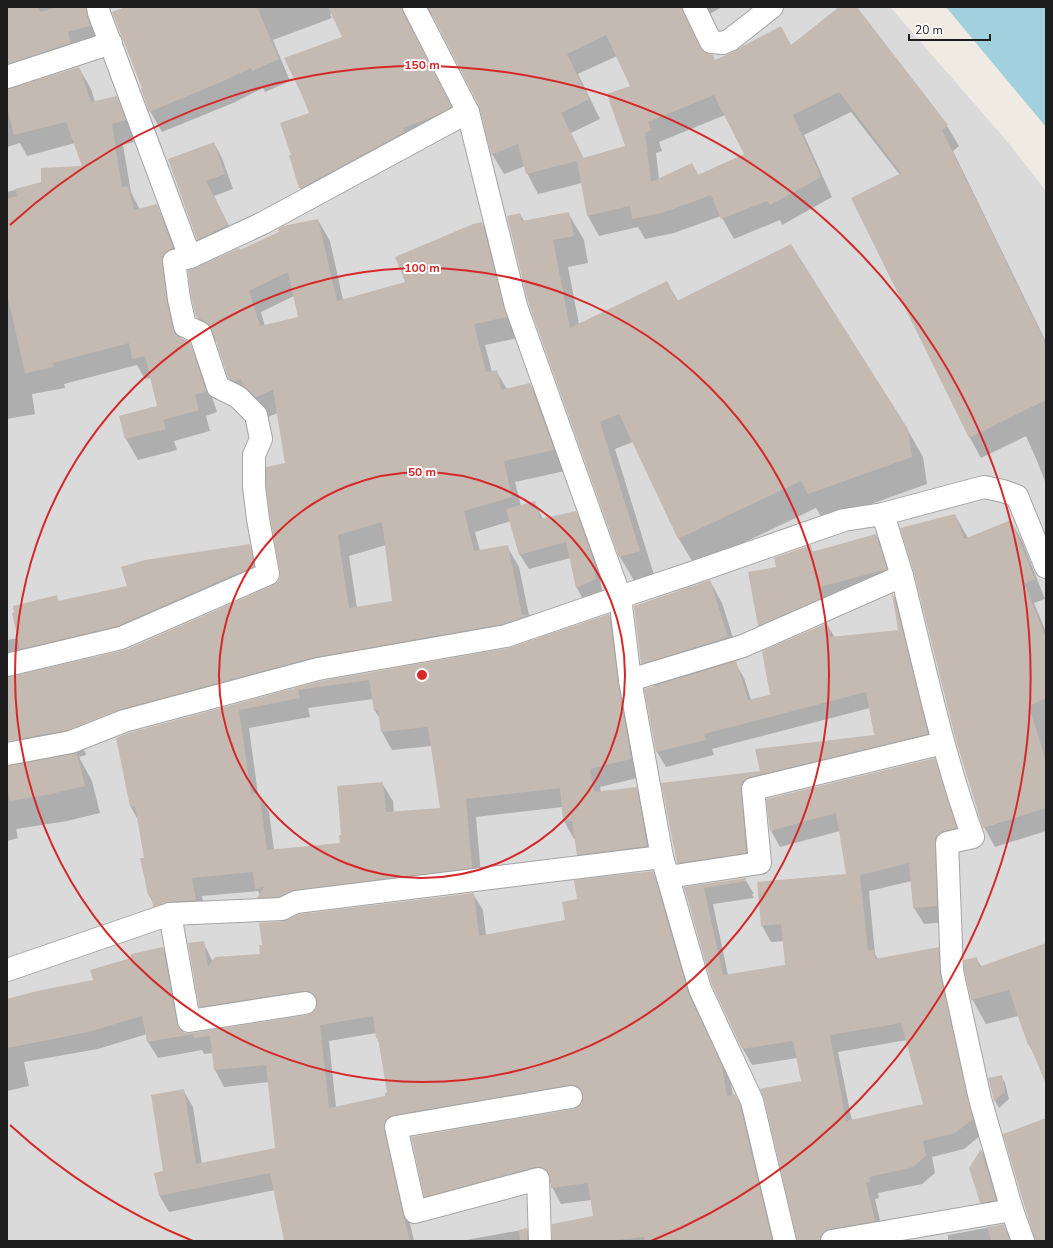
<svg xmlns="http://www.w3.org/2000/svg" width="1053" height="1248" viewBox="0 0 1053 1248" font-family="'Nunito Sans',sans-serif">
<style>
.residential{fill:#dbdada}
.water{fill:#a1d1df}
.shadow{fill:#0003;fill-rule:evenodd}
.building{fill:#c4bab2;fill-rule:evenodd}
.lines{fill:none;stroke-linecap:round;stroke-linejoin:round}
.minor-casing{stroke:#a4a4a4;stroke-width:24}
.minor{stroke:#fff;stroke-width:22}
.ring{fill:none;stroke:#d62828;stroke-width:2}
.centre{fill:#d62828;stroke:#fff;stroke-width:2}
.ring-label{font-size:12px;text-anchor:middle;font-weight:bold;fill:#d62828;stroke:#fff;stroke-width:4;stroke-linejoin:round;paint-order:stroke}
</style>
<rect width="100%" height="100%" fill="#efebe3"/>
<path class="residential" d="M 7,7 L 890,7 L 1006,140 L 1046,191 L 1046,1241 L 7,1241 Z"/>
<path class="water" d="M 946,7 L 1046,7 L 1046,127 Z"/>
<g class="shadow">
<path d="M 7,7 L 103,7 L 98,37 L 9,90 L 79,68 L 91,89 L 95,102 L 116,97 L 128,118 L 137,141 L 123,145 L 131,192 L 140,210 L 156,205 L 168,226 L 185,269 L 178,323 L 182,339 L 189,343 L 201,364 L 217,412 L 206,416 L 210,431 L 174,441 L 177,450 L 138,460 L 126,439 L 120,416 L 158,406 L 151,378 L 145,379 L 137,365 L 64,384 L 65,388 L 32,394 L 35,414 L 7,419 L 7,192 L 42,183 L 84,167 L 75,143 L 27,156 L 20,143 L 7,147 Z"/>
<path d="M 127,7 L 722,7 L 708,15 L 693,27 L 694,34 L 703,53 L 715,61 L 791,46 L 841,7 L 856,7 L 947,126 L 959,146 L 953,151 L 1046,342 L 1046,484 L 1037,461 L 1026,436 L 981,458 L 970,438 L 853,198 L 900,175 L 851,112 L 804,135 L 832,197 L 782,225 L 780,220 L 734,239 L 721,216 L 674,233 L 645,239 L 638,227 L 599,236 L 588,216 L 582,183 L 538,194 L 527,173 L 525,166 L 504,174 L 492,154 L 480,106 L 433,16 L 426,14 L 413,27 L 414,34 L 462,127 L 312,208 L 300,187 L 292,155 L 343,37 L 332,13 L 330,14 L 332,18 L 273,40 L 290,81 L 265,92 L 263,88 L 233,103 L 162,132 L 150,111 L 143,89 ZM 617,56 L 632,86 L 627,147 L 584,159 L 571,133 L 600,119 L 578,74 ZM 725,115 L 745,155 L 699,176 L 692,164 L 659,179 L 656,153 L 662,151 L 659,142 Z"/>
<path d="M 214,143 L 222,158 L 233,189 L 214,196 L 236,240 L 206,254 L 198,240 L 169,160 Z"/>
<path d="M 568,213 L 584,240 L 588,263 L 568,267 L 579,324 L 667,282 L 678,301 L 907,429 L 923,457 L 927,484 L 824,521 L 816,508 L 695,566 L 679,539 L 633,442 L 615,449 L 655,578 L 636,584 L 620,557 L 529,302 L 520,214 L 524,221 Z"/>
<path d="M 318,220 L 330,241 L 343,300 L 406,283 L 482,223 L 494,244 L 518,338 L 485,345 L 492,372 L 496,371 L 507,389 L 530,384 L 542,405 L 565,471 L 515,482 L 521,506 L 534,502 L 543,519 L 576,512 L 584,527 L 603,580 L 600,580 L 603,594 L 585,603 L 577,588 L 570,558 L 529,569 L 520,555 L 511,521 L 475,532 L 480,551 L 507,546 L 519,567 L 529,615 L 531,615 L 543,635 L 120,711 L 7,726 L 7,640 L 19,638 L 56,596 L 59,602 L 128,587 L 249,545 L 261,566 L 265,587 L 129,647 L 16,674 L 8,678 L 126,650 L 274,586 L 278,583 L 281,577 L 286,464 L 278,413 L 268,417 L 257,407 L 241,399 L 229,378 L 217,342 L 209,338 L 197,317 L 240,251 ZM 294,296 L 299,318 L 265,326 L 261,312 ZM 386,545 L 393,602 L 357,608 L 349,556 Z"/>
<path d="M 955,515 L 968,538 L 1011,521 L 1022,541 L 1045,599 L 1034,603 L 1046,632 L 1046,831 L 995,847 L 984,827 Z"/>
<path d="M 876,535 L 883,548 L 894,582 L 766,639 L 759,626 L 777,568 L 810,546 L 813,552 Z"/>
<path d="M 710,581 L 722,603 L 740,660 L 734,661 L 744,678 L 751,700 L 771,695 L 827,624 L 835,638 L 899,631 L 894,596 L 902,610 L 936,749 L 759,792 L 754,868 L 687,878 L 678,863 L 663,784 L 762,772 L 875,736 L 870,708 L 712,749 L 714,755 L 666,767 L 657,752 L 645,689 L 655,687 L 642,663 Z"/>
<path d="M 609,615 L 619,633 L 641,777 L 600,787 L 601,792 L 636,788 L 647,806 L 657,864 L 588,873 L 578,855 L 576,839 L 574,839 L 564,821 L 563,807 L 476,817 L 482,886 L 268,915 L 258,898 L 260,895 L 258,891 L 202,896 L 206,918 L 164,924 L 149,895 L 142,859 L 145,858 L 138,820 L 131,807 L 117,738 L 321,682 L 509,649 ZM 373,699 L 375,711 L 380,719 L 382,732 L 392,750 L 432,746 L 441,809 L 394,813 L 393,801 L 382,783 L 341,844 L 274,850 L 269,812 L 258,794 L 249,728 L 310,717 L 308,708 Z"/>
<path d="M 70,725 L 85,752 L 86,755 L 79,757 L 92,781 L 100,813 L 67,821 L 16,829 L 18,838 L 7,841 L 7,742 Z"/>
<path d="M 934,759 L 944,776 L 965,844 L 953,847 L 946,922 L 924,924 L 914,908 L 912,881 L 869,891 L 875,954 L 878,959 L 938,948 L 948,964 L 981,1135 L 964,1149 L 932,1157 L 935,1173 L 922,1184 L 878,1193 L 879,1198 L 875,1199 L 884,1237 L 863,1241 L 798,1241 L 802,1082 L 797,1058 L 752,1065 L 743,1049 L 685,888 L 745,879 L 754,894 L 752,894 L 754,898 L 713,904 L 728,975 L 786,965 L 784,941 L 771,942 L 762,926 L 847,875 L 840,831 L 780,847 L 771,831 ZM 907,1040 L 924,1105 L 852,1121 L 838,1052 Z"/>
<path d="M 652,872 L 662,888 L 697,1010 L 731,1083 L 733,1096 L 735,1095 L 744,1112 L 777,1241 L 553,1241 L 594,1217 L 591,1200 L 561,1204 L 552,1187 L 552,1183 L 545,1183 L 435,1213 L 425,1196 L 579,1108 L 584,1102 L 579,1101 L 404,1131 L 393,1147 L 414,1241 L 285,1241 L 275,1190 L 169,1212 L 159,1195 L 183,1090 L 193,1107 L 202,1164 L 277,1149 L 269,1082 L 224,1087 L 215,1070 L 213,1053 L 204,1054 L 202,1050 L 158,1058 L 148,1042 L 147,1034 L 98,1049 L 24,1062 L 29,1086 L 7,1091 L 7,1000 L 94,981 L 163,948 L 172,964 L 184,1034 L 191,1034 L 307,1016 L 313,1014 L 318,1007 L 313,1007 L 210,1023 L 200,1006 L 203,942 L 213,962 L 261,955 L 263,946 L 283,922 L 473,894 L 483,910 L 486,935 L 566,921 L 578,900 ZM 376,1033 L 379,1043 L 388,1093 L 386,1097 L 336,1107 L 329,1041 Z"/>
<path d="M 1046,944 L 1046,1082 L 1037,1060 L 1029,1045 L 1018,1016 L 986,1024 L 972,999 L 976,958 L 982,967 Z"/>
<path d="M 1001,1076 L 1005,1083 L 1009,1099 L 999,1108 L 995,1101 L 989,1079 Z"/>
<path d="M 981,1150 L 985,1157 L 999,1207 L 985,1210 L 981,1202 Z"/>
<path d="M 1003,1225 L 1012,1241 L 948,1241 L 948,1235 Z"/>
<path d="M 527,1229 L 533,1241 L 461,1241 Z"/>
</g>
<g class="building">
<path d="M 7,7 L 38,7 L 40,12 L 58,7 L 86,7 L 87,15 L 90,26 L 68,32 L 71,43 L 7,64 Z"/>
<path d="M 125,7 L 257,7 L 279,59 L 252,71 L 251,68 L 221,82 L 149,112 L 141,89 L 142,88 L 112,12 Z"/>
<path d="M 328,7 L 402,7 L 403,13 L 451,107 L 430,118 L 403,128 L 404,132 L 305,186 L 299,188 L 289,155 L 291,155 L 280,123 L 309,113 L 300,91 L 284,58 L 342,37 Z"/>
<path d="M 428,7 L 682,7 L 683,12 L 700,47 L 704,52 L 713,55 L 715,60 L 735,51 L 743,46 L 781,26 L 791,45 L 839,7 L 857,7 L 948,125 L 942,130 L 1046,344 L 1046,400 L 969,438 L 851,198 L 901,173 L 839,92 L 793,115 L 821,177 L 770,205 L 767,201 L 721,219 L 711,195 L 662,213 L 632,219 L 630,206 L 587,216 L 577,161 L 526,174 L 518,144 L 491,155 L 479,106 ZM 606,35 L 630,86 L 607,94 L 625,146 L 583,158 L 561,113 L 589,99 L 567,54 ZM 714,95 L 744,154 L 698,175 L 692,163 L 651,182 L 645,133 L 651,130 L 648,122 Z"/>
<path d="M 79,67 L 91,102 L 117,96 L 126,120 L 112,124 L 122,187 L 128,186 L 134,210 L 157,204 L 173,248 L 165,252 L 162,257 L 162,262 L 167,302 L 173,329 L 175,334 L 179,337 L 190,342 L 206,391 L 195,395 L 199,410 L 163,420 L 166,429 L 125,439 L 119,416 L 157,406 L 145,356 L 132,359 L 129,343 L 53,363 L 54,367 L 25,373 L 7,293 L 7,199 L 17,196 L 15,189 L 41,182 L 41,168 L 82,166 L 66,122 L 14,135 L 7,107 L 7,89 Z"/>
<path d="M 214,142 L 225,174 L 206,181 L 228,225 L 197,240 L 168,159 Z"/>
<path d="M 569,212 L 574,236 L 553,240 L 570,328 L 667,281 L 677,301 L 791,244 L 908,429 L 912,457 L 808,494 L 801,481 L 678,539 L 619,414 L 600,422 L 640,551 L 619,557 L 528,302 L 507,216 L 520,213 L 522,221 Z"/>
<path d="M 318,219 L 337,301 L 405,282 L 395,257 L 473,224 L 482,222 L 507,317 L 474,324 L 486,372 L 497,370 L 501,390 L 530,383 L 554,450 L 504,461 L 512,497 L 464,511 L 474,551 L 508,545 L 522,615 L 532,614 L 503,624 L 315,657 L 121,709 L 68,730 L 7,741 L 7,677 L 126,650 L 273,585 L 278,582 L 280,577 L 280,572 L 270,517 L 266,486 L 266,467 L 285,463 L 273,390 L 256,397 L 244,386 L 241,379 L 234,381 L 228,378 L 212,329 L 206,322 L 196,317 L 191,297 L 188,270 L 195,268 L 239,248 L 240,250 L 279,232 L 278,229 L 283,226 ZM 288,272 L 298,317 L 260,326 L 249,291 ZM 382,522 L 392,601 L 349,608 L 338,535 Z"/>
<path d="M 535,501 L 540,519 L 576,511 L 595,565 L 593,565 L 596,579 L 576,588 L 566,542 L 519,555 L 506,509 Z"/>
<path d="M 955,514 L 964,539 L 1011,520 L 1035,579 L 1024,583 L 1046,638 L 1046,698 L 1029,706 L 1046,761 L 1046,808 L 983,828 L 955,737 L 914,573 L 900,528 Z"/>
<path d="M 876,534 L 887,569 L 820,587 L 822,598 L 758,626 L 748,572 L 776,567 L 774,558 L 811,545 L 812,552 Z"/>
<path d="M 250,544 L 254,566 L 117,626 L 20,649 L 12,613 L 14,612 L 13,606 L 57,595 L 58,601 L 127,586 L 121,567 L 145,560 Z"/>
<path d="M 710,580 L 728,637 L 641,664 L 634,606 Z"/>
<path d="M 893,593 L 928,734 L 750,777 L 745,779 L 742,784 L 741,790 L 746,853 L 677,863 L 661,783 L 760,771 L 755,749 L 874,735 L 866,692 L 704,734 L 706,740 L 656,752 L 644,689 L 736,661 L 748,700 L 770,695 L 762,651 L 827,623 L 830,637 L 898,630 L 892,594 Z"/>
<path d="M 609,614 L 618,682 L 631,759 L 590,769 L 594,792 L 637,787 L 647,846 L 577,855 L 572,821 L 563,821 L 560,788 L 466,799 L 472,868 L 294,890 L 279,897 L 257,898 L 264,887 L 255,889 L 253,872 L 192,878 L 196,900 L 169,902 L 153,907 L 151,895 L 148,895 L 140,858 L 144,858 L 135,806 L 130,807 L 116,738 L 128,733 L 321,681 L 508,648 ZM 369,680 L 374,711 L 378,710 L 381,732 L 428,727 L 440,808 L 386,812 L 383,782 L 337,786 L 341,835 L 339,835 L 340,843 L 267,850 L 259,793 L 251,794 L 239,710 L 300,698 L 298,690 Z"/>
<path d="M 77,753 L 85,786 L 51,794 L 10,801 L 7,786 L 7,766 Z"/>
<path d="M 935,758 L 957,828 L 944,831 L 939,834 L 935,838 L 935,843 L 937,906 L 913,908 L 909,863 L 860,875 L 868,950 L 874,950 L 875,959 L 939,947 L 940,974 L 973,1119 L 955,1133 L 923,1141 L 926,1156 L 913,1167 L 869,1177 L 870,1182 L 866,1183 L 875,1221 L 830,1229 L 824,1232 L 820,1236 L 820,1240 L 797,1241 L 764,1098 L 760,1089 L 801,1081 L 793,1041 L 742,1049 L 712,985 L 684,887 L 746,878 L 746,881 L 704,888 L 723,975 L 785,965 L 781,924 L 761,926 L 757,882 L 846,874 L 836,813 L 770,831 L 766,799 ZM 901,1023 L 923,1104 L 846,1121 L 830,1035 Z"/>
<path d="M 653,871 L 688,993 L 722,1065 L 727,1096 L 735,1094 L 740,1105 L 772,1241 L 645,1241 L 644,1237 L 607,1241 L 552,1241 L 552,1224 L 593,1216 L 588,1183 L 551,1188 L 550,1179 L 548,1172 L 542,1167 L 535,1167 L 424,1197 L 411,1137 L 573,1109 L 579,1106 L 583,1101 L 583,1095 L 580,1089 L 575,1085 L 569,1085 L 394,1115 L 388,1118 L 384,1123 L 384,1130 L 403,1215 L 410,1241 L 284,1241 L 270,1173 L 159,1196 L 154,1173 L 163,1171 L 151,1095 L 184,1089 L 196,1164 L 275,1148 L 266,1065 L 214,1070 L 210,1036 L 194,1038 L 193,1034 L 147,1042 L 142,1016 L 88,1032 L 7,1048 L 7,999 L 37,991 L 93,980 L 90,970 L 131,958 L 131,954 L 163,947 L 177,1023 L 180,1029 L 185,1033 L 191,1033 L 307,1015 L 313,1012 L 317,1007 L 317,1001 L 314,995 L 309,991 L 303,991 L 199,1007 L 188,943 L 204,941 L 208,967 L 215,957 L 260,954 L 259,945 L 262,945 L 259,923 L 283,921 L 300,914 L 474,893 L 479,936 L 565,920 L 562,902 L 577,899 L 574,880 ZM 373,1016 L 376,1038 L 378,1038 L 387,1092 L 385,1093 L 385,1096 L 329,1108 L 320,1025 Z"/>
<path d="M 1046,943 L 1046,1082 L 1045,1082 L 1029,1043 L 1028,1045 L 1009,990 L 971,1000 L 964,969 L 964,960 L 977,957 L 979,967 Z"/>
<path d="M 1002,1075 L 1005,1092 L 994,1101 L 988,1078 Z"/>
<path d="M 1046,1118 L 1046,1241 L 1035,1241 L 1003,1134 Z"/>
<path d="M 981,1149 L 996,1200 L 980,1203 L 969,1168 Z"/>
<path d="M 1004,1224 L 1010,1241 L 991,1241 L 987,1227 Z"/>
<path d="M 527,1228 L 527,1241 L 520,1241 L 519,1230 Z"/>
</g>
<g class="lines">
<defs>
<g id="minor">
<path d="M 98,7 L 99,13 L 190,257 L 263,223 L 468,112"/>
<path d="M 414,7 L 468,112 L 516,306 L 620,597 L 630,680 L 662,857 L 700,989 L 752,1101 L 785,1241"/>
<path d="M 694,7 L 711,42 L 723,43 L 730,40 L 772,7"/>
<path d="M 7,77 L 111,43"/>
<path d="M 883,514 L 902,576"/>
<path d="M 7,665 L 121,638 L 268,574 L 258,519 L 254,487 L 254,455 L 261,439 L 256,415 L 238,397 L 218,387 L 200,333 L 185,326 L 179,299 L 174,261 L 190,257"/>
<path d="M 630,680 L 743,646 L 902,576 C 924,664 942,752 973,837 L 947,843 L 952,971 L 980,1099 L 1012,1210 L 1023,1241"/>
<path d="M 7,754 L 71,742 L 124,721 L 318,669 L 506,636 L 620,597 L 686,575 L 844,520 L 883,514 L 984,487 L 1003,491 L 1017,496 L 1046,567"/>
<path d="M 668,877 L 760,863 L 753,789 L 943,743"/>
<path d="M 7,970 L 170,914"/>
<path d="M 305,1003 L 189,1021 L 170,914 L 282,909 L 296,902 L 662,857"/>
<path d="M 540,1241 L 538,1179 L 415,1212 L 396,1127 L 571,1097"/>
<path d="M 832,1241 L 1012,1210"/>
</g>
</defs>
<use href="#minor" class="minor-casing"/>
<use href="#minor" class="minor"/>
</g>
<g class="ring">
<circle cx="422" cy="675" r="203"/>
<circle cx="422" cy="675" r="407"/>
<path d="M193 1241A610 610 0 0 1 10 1125M10 225A610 610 0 1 1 651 1241"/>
</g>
<circle cx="422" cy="675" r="6" class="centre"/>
<g class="ring-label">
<text x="422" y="69">150 m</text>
<text x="422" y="272">100 m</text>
<text x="422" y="476">50 m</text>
</g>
<rect width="1053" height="1248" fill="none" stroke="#1d1d1d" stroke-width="16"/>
<path d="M909 34v6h81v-6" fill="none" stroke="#1d1d1d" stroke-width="2"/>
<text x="915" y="34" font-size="12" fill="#1d1d1d" stroke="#ffffff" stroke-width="3" paint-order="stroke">20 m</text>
</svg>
